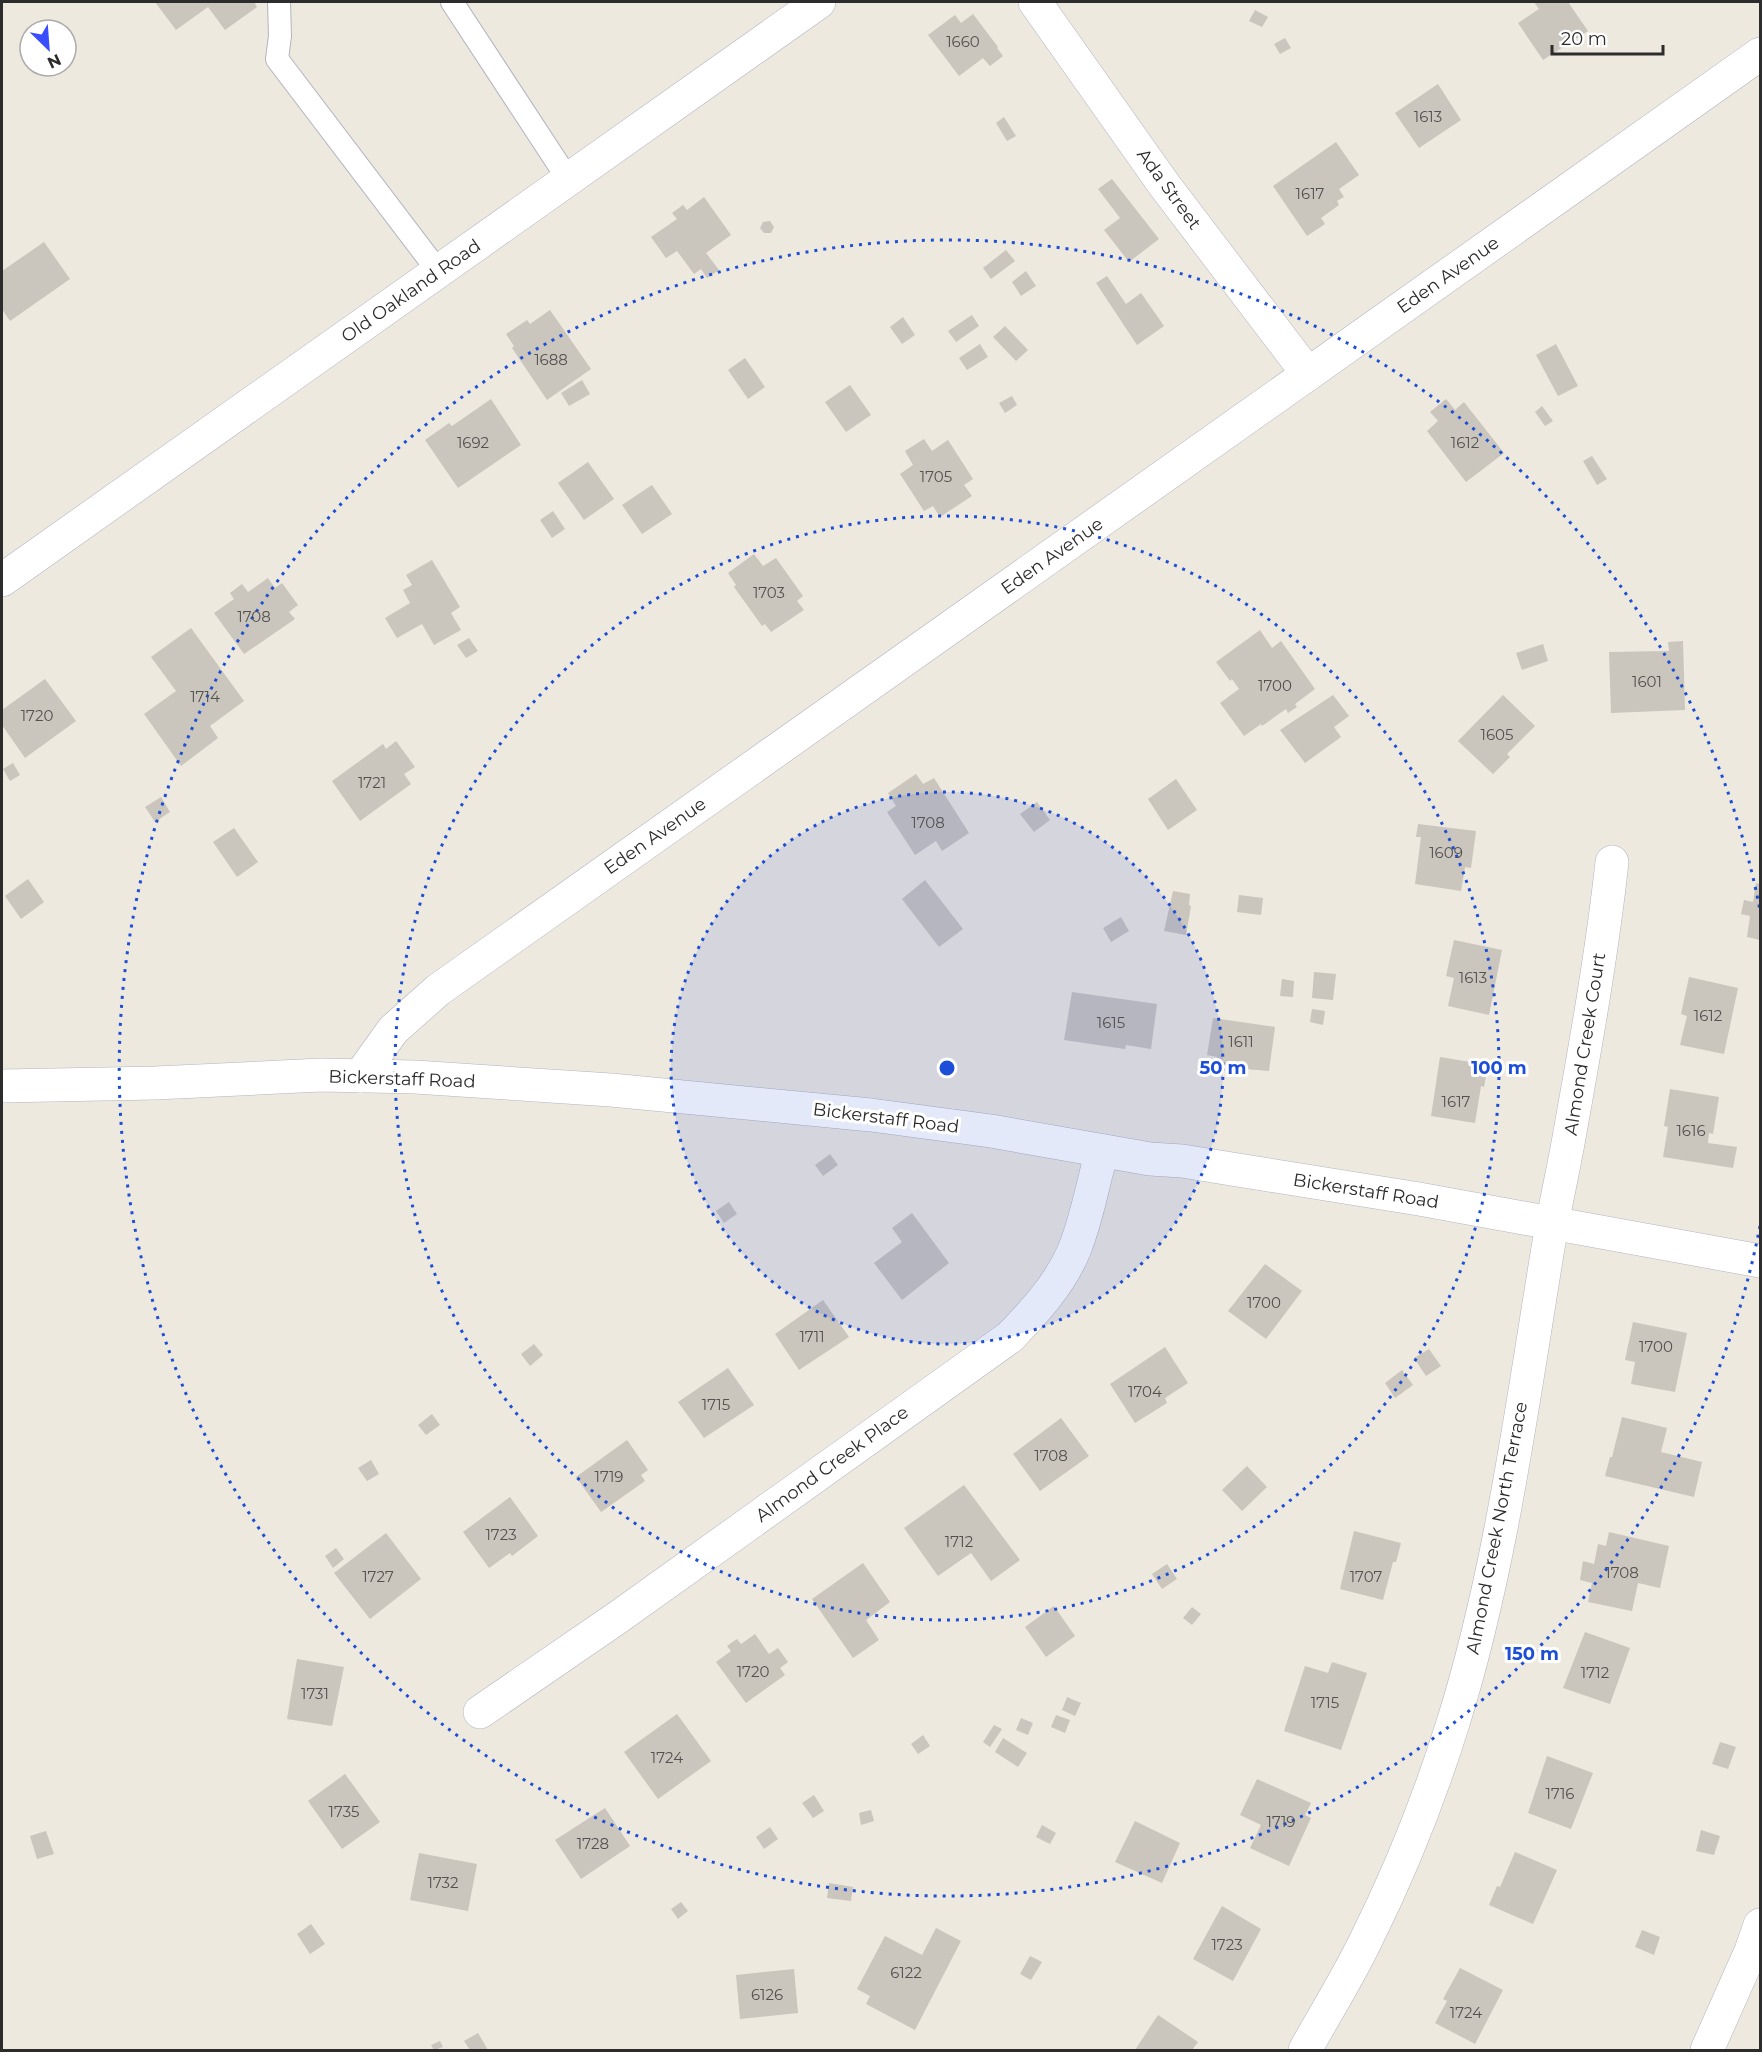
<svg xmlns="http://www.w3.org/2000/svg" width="1762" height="2052" viewBox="0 0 1762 2052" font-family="Montserrat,sans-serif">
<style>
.building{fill:#cac5bd}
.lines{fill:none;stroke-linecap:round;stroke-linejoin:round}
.service-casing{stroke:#b2b3c0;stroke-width:24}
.minor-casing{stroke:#b2b3c0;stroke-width:34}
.tertiary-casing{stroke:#b2b3c0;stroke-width:34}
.service{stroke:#fff;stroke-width:22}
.minor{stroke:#fff;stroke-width:33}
.tertiary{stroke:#fff;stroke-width:33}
.ring{fill:none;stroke:#1d4ed8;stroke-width:3;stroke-dasharray:3 6}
.labels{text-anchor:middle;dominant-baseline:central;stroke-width:6;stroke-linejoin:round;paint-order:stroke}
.number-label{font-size:15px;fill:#545250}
.street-label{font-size:18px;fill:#2c2c2c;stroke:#fff}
.centre{fill:#1d4ed8;stroke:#fff;stroke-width:3}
.ring-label{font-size:18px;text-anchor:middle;font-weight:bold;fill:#1d4ed8;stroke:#fff;stroke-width:6;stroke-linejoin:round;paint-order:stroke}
</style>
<rect width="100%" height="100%" fill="#eee9de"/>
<g class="building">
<path d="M 155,2 L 254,2 L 257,7 L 225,30 L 208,7 L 176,30 Z"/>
<path d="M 1534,2 L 1568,2 L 1588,31 L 1543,60 L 1518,23 L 1539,9 Z"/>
<path d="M 1255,10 L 1268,17 L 1262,27 L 1249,21 Z"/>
<path d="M 973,14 L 998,47 L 997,48 L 1003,56 L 990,66 L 983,58 L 959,76 L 928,35 L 955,15 L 961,23 Z"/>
<path d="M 1285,38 L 1291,48 L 1280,54 L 1274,44 Z"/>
<path d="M 1438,84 L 1461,120 L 1419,148 L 1395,113 Z"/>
<path d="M 1004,117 L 1016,136 L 1007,141 L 996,123 Z"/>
<path d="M 1336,142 L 1359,175 L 1339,189 L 1344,197 L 1337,201 L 1339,205 L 1321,218 L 1325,224 L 1307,236 L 1273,186 Z"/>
<path d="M 1112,179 L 1159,239 L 1129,262 L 1104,230 L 1120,218 L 1098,189 Z"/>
<path d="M 704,197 L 731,235 L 706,253 L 719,270 L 707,278 L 701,269 L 694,274 L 677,251 L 666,258 L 651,237 L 677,219 L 672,213 L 683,205 L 687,210 Z"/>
<path d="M 770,221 L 774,227 L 771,233 L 764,233 L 760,228 L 763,222 Z"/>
<path d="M 44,242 L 70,279 L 10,321 L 2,309 L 2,271 Z"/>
<path d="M 1006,250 L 1015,261 L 991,279 L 983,268 Z"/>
<path d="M 1026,271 L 1036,286 L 1021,296 L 1012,282 Z"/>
<path d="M 1107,276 L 1126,304 L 1141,293 L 1164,326 L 1137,345 L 1096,283 Z"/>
<path d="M 550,310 L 591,369 L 547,400 L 512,348 L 514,346 L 506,334 L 527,320 L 530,324 Z"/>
<path d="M 972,315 L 979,326 L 956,342 L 948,331 Z"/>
<path d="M 903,317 L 915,335 L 902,344 L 890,327 Z"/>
<path d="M 1005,326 L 1028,350 L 1016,361 L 993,337 Z"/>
<path d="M 980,344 L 988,357 L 967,370 L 959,358 Z"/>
<path d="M 1556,344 L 1578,386 L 1558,396 L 1536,355 Z"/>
<path d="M 745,358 L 765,387 L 748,399 L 728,370 Z"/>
<path d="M 582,380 L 590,394 L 569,406 L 561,393 Z"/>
<path d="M 850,385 L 871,415 L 846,432 L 825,402 Z"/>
<path d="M 1012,396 L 1017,405 L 1005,413 L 999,403 Z"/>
<path d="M 491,399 L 521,445 L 458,488 L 425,440 L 449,423 L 452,426 Z"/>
<path d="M 1446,399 L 1455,410 L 1464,402 L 1504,453 L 1466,482 L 1427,431 L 1438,421 L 1430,412 Z"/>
<path d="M 1542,406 L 1553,421 L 1545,426 L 1535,412 Z"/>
<path d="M 924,439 L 932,451 L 948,440 L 973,479 L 964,485 L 972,496 L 940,517 L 933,506 L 924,511 L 900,474 L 913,465 L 905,451 Z"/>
<path d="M 1592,456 L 1607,479 L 1597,485 L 1583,461 Z"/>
<path d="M 588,462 L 614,499 L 584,520 L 558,483 Z"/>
<path d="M 652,485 L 672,514 L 642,534 L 622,505 Z"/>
<path d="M 553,511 L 565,529 L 552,538 L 540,520 Z"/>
<path d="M 754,554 L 763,566 L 776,558 L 803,596 L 797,601 L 804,610 L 771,632 L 765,624 L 762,626 L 734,587 L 736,585 L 728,573 Z"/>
<path d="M 432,560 L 460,607 L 451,613 L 461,630 L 434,645 L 422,624 L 397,638 L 385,618 L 410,603 L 403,590 L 412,585 L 406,575 Z"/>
<path d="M 268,578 L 275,588 L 282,583 L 298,605 L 289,612 L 295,619 L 244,654 L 214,613 L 234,599 L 230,593 L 242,584 L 248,592 Z"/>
<path d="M 191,628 L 244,701 L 210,726 L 218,738 L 181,766 L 144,714 L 176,691 L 151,657 Z"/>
<path d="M 1260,630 L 1272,648 L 1281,641 L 1315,689 L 1295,704 L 1297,707 L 1288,713 L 1286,709 L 1262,726 L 1261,724 L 1244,736 L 1220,703 L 1239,689 L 1232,679 L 1230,681 L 1216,662 Z"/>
<path d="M 469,638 L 478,651 L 466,658 L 457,645 Z"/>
<path d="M 1683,641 L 1685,710 L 1611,713 L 1609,652 L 1669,651 L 1668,642 Z"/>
<path d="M 1543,644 L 1548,661 L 1522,670 L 1516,653 Z"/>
<path d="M 45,679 L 76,721 L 25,758 L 2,725 L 2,710 Z"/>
<path d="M 1333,695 L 1349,716 L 1334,727 L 1341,737 L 1305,763 L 1280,730 Z"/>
<path d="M 1503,695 L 1535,726 L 1507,754 L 1510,757 L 1493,774 L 1458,741 Z"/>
<path d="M 396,741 L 415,767 L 404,774 L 411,784 L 360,821 L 332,781 L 383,744 L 386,749 Z"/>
<path d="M 13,763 L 20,775 L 10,781 L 3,769 Z"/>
<path d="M 916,774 L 923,784 L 934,778 L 969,833 L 942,851 L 936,841 L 915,855 L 887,812 L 896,806 L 888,793 Z"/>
<path d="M 1176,779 L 1197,810 L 1168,830 L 1148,799 Z"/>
<path d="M 161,797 L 170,812 L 155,822 L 145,807 Z"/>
<path d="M 1037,802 L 1050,820 L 1034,832 L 1020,814 Z"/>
<path d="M 1418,824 L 1476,831 L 1471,868 L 1465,867 L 1461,891 L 1415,884 L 1421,837 L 1416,837 Z"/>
<path d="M 234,828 L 258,862 L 237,877 L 213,842 Z"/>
<path d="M 28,879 L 44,902 L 21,919 L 5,896 Z"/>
<path d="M 925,880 L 963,929 L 939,947 L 902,899 Z"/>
<path d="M 1756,883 L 1760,884 L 1760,940 L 1747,937 L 1750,916 L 1741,914 L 1744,900 L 1753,902 Z"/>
<path d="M 1173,891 L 1190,894 L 1189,905 L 1191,906 L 1186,935 L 1164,931 Z"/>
<path d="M 1239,895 L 1263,898 L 1261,915 L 1237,912 Z"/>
<path d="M 1121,917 L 1129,931 L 1111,942 L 1103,928 Z"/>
<path d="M 1454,940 L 1502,950 L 1489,1015 L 1448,1006 L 1454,978 L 1446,976 Z"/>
<path d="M 1314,972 L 1336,974 L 1333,1000 L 1312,998 Z"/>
<path d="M 1689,977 L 1738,988 L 1724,1054 L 1680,1045 L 1687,1016 L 1681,1014 Z"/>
<path d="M 1282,979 L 1294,981 L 1293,997 L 1280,996 Z"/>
<path d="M 1072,992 L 1157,1004 L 1151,1049 L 1126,1045 L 1125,1049 L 1064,1040 Z"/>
<path d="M 1312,1009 L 1325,1011 L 1323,1025 L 1310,1022 Z"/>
<path d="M 1213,1018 L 1275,1027 L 1269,1071 L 1232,1068 L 1232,1066 L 1216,1063 L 1217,1057 L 1207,1055 Z"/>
<path d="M 1440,1057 L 1488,1065 L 1484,1087 L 1481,1086 L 1475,1123 L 1431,1116 Z"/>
<path d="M 1670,1089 L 1719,1097 L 1713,1134 L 1709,1133 L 1708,1143 L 1737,1147 L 1733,1168 L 1663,1157 L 1668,1127 L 1664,1126 Z"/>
<path d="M 830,1154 L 838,1165 L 823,1176 L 815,1165 Z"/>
<path d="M 729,1202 L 737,1214 L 724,1223 L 716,1211 Z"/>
<path d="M 912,1213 L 949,1263 L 902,1300 L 874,1263 L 902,1242 L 892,1228 Z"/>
<path d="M 1265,1264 L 1302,1291 L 1266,1339 L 1228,1311 Z"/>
<path d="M 823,1300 L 849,1337 L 799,1370 L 775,1334 Z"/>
<path d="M 1633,1322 L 1687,1333 L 1675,1392 L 1631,1384 L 1635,1362 L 1625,1360 Z"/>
<path d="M 534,1344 L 543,1355 L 530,1366 L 521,1354 Z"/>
<path d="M 1165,1347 L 1188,1383 L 1165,1398 L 1167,1403 L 1135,1423 L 1110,1384 Z"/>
<path d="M 1429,1349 L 1441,1366 L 1426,1376 L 1414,1358 Z"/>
<path d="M 728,1368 L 754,1405 L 704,1438 L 678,1402 Z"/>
<path d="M 1402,1370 L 1413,1385 L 1395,1398 L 1385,1383 Z"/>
<path d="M 432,1414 L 440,1425 L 426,1435 L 418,1425 Z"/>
<path d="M 1622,1417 L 1667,1428 L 1661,1452 L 1702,1462 L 1694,1497 L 1605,1476 L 1610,1457 L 1612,1457 Z"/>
<path d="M 1061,1418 L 1089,1456 L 1040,1491 L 1013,1454 Z"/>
<path d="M 627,1440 L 648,1470 L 641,1475 L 645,1481 L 601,1512 L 576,1477 Z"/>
<path d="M 371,1460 L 379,1474 L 367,1481 L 358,1468 Z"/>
<path d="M 1247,1466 L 1267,1487 L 1242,1511 L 1222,1490 Z"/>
<path d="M 964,1485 L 1020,1560 L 991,1581 L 971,1553 L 938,1576 L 904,1528 Z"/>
<path d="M 510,1497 L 538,1536 L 512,1556 L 510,1553 L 489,1568 L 463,1532 Z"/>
<path d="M 1354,1531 L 1401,1543 L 1396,1562 L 1393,1562 L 1383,1600 L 1340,1589 Z"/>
<path d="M 1609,1532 L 1669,1546 L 1660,1588 L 1638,1583 L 1632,1611 L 1588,1602 L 1592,1583 L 1580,1580 L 1583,1561 L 1594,1564 L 1598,1544 L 1606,1546 Z"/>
<path d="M 386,1533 L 421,1579 L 370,1619 L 334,1573 Z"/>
<path d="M 336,1548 L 344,1559 L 333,1568 L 325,1556 Z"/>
<path d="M 863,1563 L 890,1602 L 866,1620 L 879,1640 L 853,1658 L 812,1599 Z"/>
<path d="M 1167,1564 L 1177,1579 L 1162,1589 L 1152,1574 Z"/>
<path d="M 1054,1606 L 1075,1636 L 1046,1657 L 1025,1627 Z"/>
<path d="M 1192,1607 L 1201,1614 L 1192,1625 L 1183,1618 Z"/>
<path d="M 1585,1632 L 1630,1648 L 1610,1704 L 1563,1688 Z"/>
<path d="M 755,1634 L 769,1654 L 778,1648 L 788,1662 L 780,1668 L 785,1675 L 746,1703 L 716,1662 L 731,1651 L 727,1646 L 737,1639 L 741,1644 Z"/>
<path d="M 297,1659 L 344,1667 L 332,1726 L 287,1719 Z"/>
<path d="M 1332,1662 L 1367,1673 L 1341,1750 L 1284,1731 L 1305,1666 L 1328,1673 Z"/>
<path d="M 1067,1697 L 1081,1703 L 1075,1716 L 1062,1710 Z"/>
<path d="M 677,1714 L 711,1761 L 658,1799 L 624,1752 Z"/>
<path d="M 1056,1715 L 1070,1720 L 1065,1733 L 1051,1727 Z"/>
<path d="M 1021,1718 L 1033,1723 L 1028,1735 L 1016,1730 Z"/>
<path d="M 994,1725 L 1002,1729 L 990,1747 L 983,1742 Z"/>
<path d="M 923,1735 L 930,1746 L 918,1754 L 911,1744 Z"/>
<path d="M 1003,1738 L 1027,1753 L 1018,1767 L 995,1752 Z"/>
<path d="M 1720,1742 L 1736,1747 L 1728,1769 L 1712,1764 Z"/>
<path d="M 1547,1756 L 1593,1773 L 1571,1829 L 1528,1813 Z"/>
<path d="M 345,1774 L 380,1822 L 342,1849 L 308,1801 Z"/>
<path d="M 1257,1779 L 1311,1803 L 1305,1815 L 1311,1818 L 1289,1866 L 1250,1848 L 1261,1825 L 1240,1815 Z"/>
<path d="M 814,1795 L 824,1811 L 813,1818 L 802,1803 Z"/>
<path d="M 605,1808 L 630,1846 L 581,1879 L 555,1840 Z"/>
<path d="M 871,1810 L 874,1821 L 861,1825 L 859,1813 Z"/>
<path d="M 1135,1821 L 1180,1843 L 1162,1883 L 1115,1862 Z"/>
<path d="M 1042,1825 L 1056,1833 L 1050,1844 L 1036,1837 Z"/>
<path d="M 770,1827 L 778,1839 L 764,1849 L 756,1837 Z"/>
<path d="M 1701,1830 L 1720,1836 L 1714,1855 L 1696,1851 Z"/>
<path d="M 46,1831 L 54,1854 L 37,1859 L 30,1836 Z"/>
<path d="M 1515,1852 L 1557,1870 L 1533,1924 L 1489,1905 L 1497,1886 L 1500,1887 Z"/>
<path d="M 419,1853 L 477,1864 L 468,1911 L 410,1900 Z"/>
<path d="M 829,1883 L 853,1887 L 851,1901 L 827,1898 Z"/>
<path d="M 681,1902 L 688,1911 L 678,1919 L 671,1909 Z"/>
<path d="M 1222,1906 L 1261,1929 L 1233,1981 L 1193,1959 Z"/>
<path d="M 311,1924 L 325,1944 L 310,1954 L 297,1934 Z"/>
<path d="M 936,1928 L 961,1941 L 915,2030 L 866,2004 L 870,1996 L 857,1989 L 885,1936 L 922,1955 Z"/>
<path d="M 1642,1930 L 1660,1937 L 1654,1955 L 1635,1947 Z"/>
<path d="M 1030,1956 L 1042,1962 L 1031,1980 L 1020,1974 Z"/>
<path d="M 1460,1968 L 1503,1990 L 1475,2044 L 1435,2023 L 1447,2001 L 1443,1999 Z"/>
<path d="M 794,1969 L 798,2013 L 740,2019 L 736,1975 Z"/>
<path d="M 1158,2015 L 1198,2042 L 1192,2050 L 1135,2050 Z"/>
<path d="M 478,2033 L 488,2050 L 470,2050 L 464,2041 Z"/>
<path d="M 440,2041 L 443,2047 L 434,2050 L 431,2045 Z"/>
</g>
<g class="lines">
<defs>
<g id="service">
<path d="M 279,2 L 280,36 L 277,59 L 438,271"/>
<path d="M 452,2 L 568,179"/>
</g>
<g id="minor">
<path d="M 1035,2 L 1165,186 L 1308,374"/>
<path d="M 2,580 L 819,2"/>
<path d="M 360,1076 L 393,1030 L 438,990 L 1760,54"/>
<path d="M 480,1712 L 617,1618 L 1010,1337 C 1035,1311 1061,1283 1075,1248 C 1087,1218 1093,1183 1102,1151"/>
<path d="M 1305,2050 C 1325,2014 1347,1979 1365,1942 C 1400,1872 1430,1797 1453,1723 C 1502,1567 1523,1397 1550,1236 C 1556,1201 1564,1167 1570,1132 C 1586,1043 1602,953 1612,862"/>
</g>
<g id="tertiary">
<path d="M 2,1086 L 156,1083 L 321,1075 L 415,1077 L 611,1090 L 871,1115 L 991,1131 L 1150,1159 L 1182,1161 L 1419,1199 L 1760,1261"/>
<path d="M 1707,2050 L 1751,1951 L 1760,1925"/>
</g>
</defs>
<use href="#service" class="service-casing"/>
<use href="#minor" class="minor-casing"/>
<use href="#tertiary" class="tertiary-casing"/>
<use href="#service" class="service"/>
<use href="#minor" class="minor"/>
<use href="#tertiary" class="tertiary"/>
</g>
<circle cx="947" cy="1068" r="276" fill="#1d4ed8" fill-opacity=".12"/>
<g class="ring">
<circle cx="947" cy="1068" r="276"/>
<circle cx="947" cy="1068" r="552"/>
<path d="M1760 1226A828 828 0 1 1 1760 910"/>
</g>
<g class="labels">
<g class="number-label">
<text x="963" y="41">1660</text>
<text x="1428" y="116">1613</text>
<text x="1310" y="193">1617</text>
<text x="551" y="359">1688</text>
<text x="473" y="442">1692</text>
<text x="1465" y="442">1612</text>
<text x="936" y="476">1705</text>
<text x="769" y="592">1703</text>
<text x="254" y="616">1708</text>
<text x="1647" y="681">1601</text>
<text x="1275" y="685">1700</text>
<text x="205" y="696">1714</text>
<text x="37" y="715">1720</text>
<text x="1497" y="734">1605</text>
<text x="372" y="782">1721</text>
<text x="928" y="822">1708</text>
<text x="1446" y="852">1609</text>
<text x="1473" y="977">1613</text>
<text x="1708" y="1015">1612</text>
<text x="1111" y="1022">1615</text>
<text x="1241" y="1041">1611</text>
<text x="1456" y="1101">1617</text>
<text x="1691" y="1130">1616</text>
<text x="1264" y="1302">1700</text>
<text x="812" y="1336">1711</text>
<text x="1656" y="1346">1700</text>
<text x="1145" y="1391">1704</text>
<text x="716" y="1404">1715</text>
<text x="1051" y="1455">1708</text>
<text x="609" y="1476">1719</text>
<text x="501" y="1534">1723</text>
<text x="959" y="1541">1712</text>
<text x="1622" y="1572">1708</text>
<text x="378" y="1576">1727</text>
<text x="1366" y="1576">1707</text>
<text x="753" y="1671">1720</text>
<text x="1595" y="1672">1712</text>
<text x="315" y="1693">1731</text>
<text x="1325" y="1702">1715</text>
<text x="667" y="1757">1724</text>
<text x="1560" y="1793">1716</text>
<text x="344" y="1811">1735</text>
<text x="1281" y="1821">1719</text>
<text x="593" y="1843">1728</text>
<text x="443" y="1882">1732</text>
<text x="1227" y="1944">1723</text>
<text x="906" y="1972">6122</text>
<text x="767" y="1994">6126</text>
<text x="1466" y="2012">1724</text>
</g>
<g class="street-label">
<text transform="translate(1169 189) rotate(54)">Ada Street</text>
<text transform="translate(1448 275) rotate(-35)">Eden Avenue</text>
<text transform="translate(411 291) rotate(-35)">Old Oakland Road</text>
<text transform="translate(1052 556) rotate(-35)">Eden Avenue</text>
<text transform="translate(655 836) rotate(-35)">Eden Avenue</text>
<text transform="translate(1585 1044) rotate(-81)">Almond Creek Court</text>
<text transform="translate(402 1079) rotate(2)">Bickerstaff Road</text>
<text transform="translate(886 1118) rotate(7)">Bickerstaff Road</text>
<text transform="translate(1366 1191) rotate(9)">Bickerstaff Road</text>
<text transform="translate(832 1464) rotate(-36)">Almond Creek Place</text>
<text transform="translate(1497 1528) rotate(-79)">Almond Creek North Terrace</text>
</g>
</g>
<circle cx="947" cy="1068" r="9" class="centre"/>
<g class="ring-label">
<text x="1223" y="1074">50 m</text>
<text x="1499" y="1074">100 m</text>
<text x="1532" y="1660">150 m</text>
</g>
<rect width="1762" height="2052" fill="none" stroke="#2c2c2c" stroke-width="6"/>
<g transform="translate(48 48) rotate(155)"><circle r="28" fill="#ffffff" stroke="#ababab" stroke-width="1.5"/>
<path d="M0-4.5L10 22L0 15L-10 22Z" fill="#3a4eff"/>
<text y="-9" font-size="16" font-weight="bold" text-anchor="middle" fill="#2c2c2c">N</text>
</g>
<path d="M1552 45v9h111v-9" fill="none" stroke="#2c2c2c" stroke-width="3"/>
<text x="1561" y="45" font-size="18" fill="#2c2c2c" stroke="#ffffff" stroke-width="4.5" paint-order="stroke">20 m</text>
</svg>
